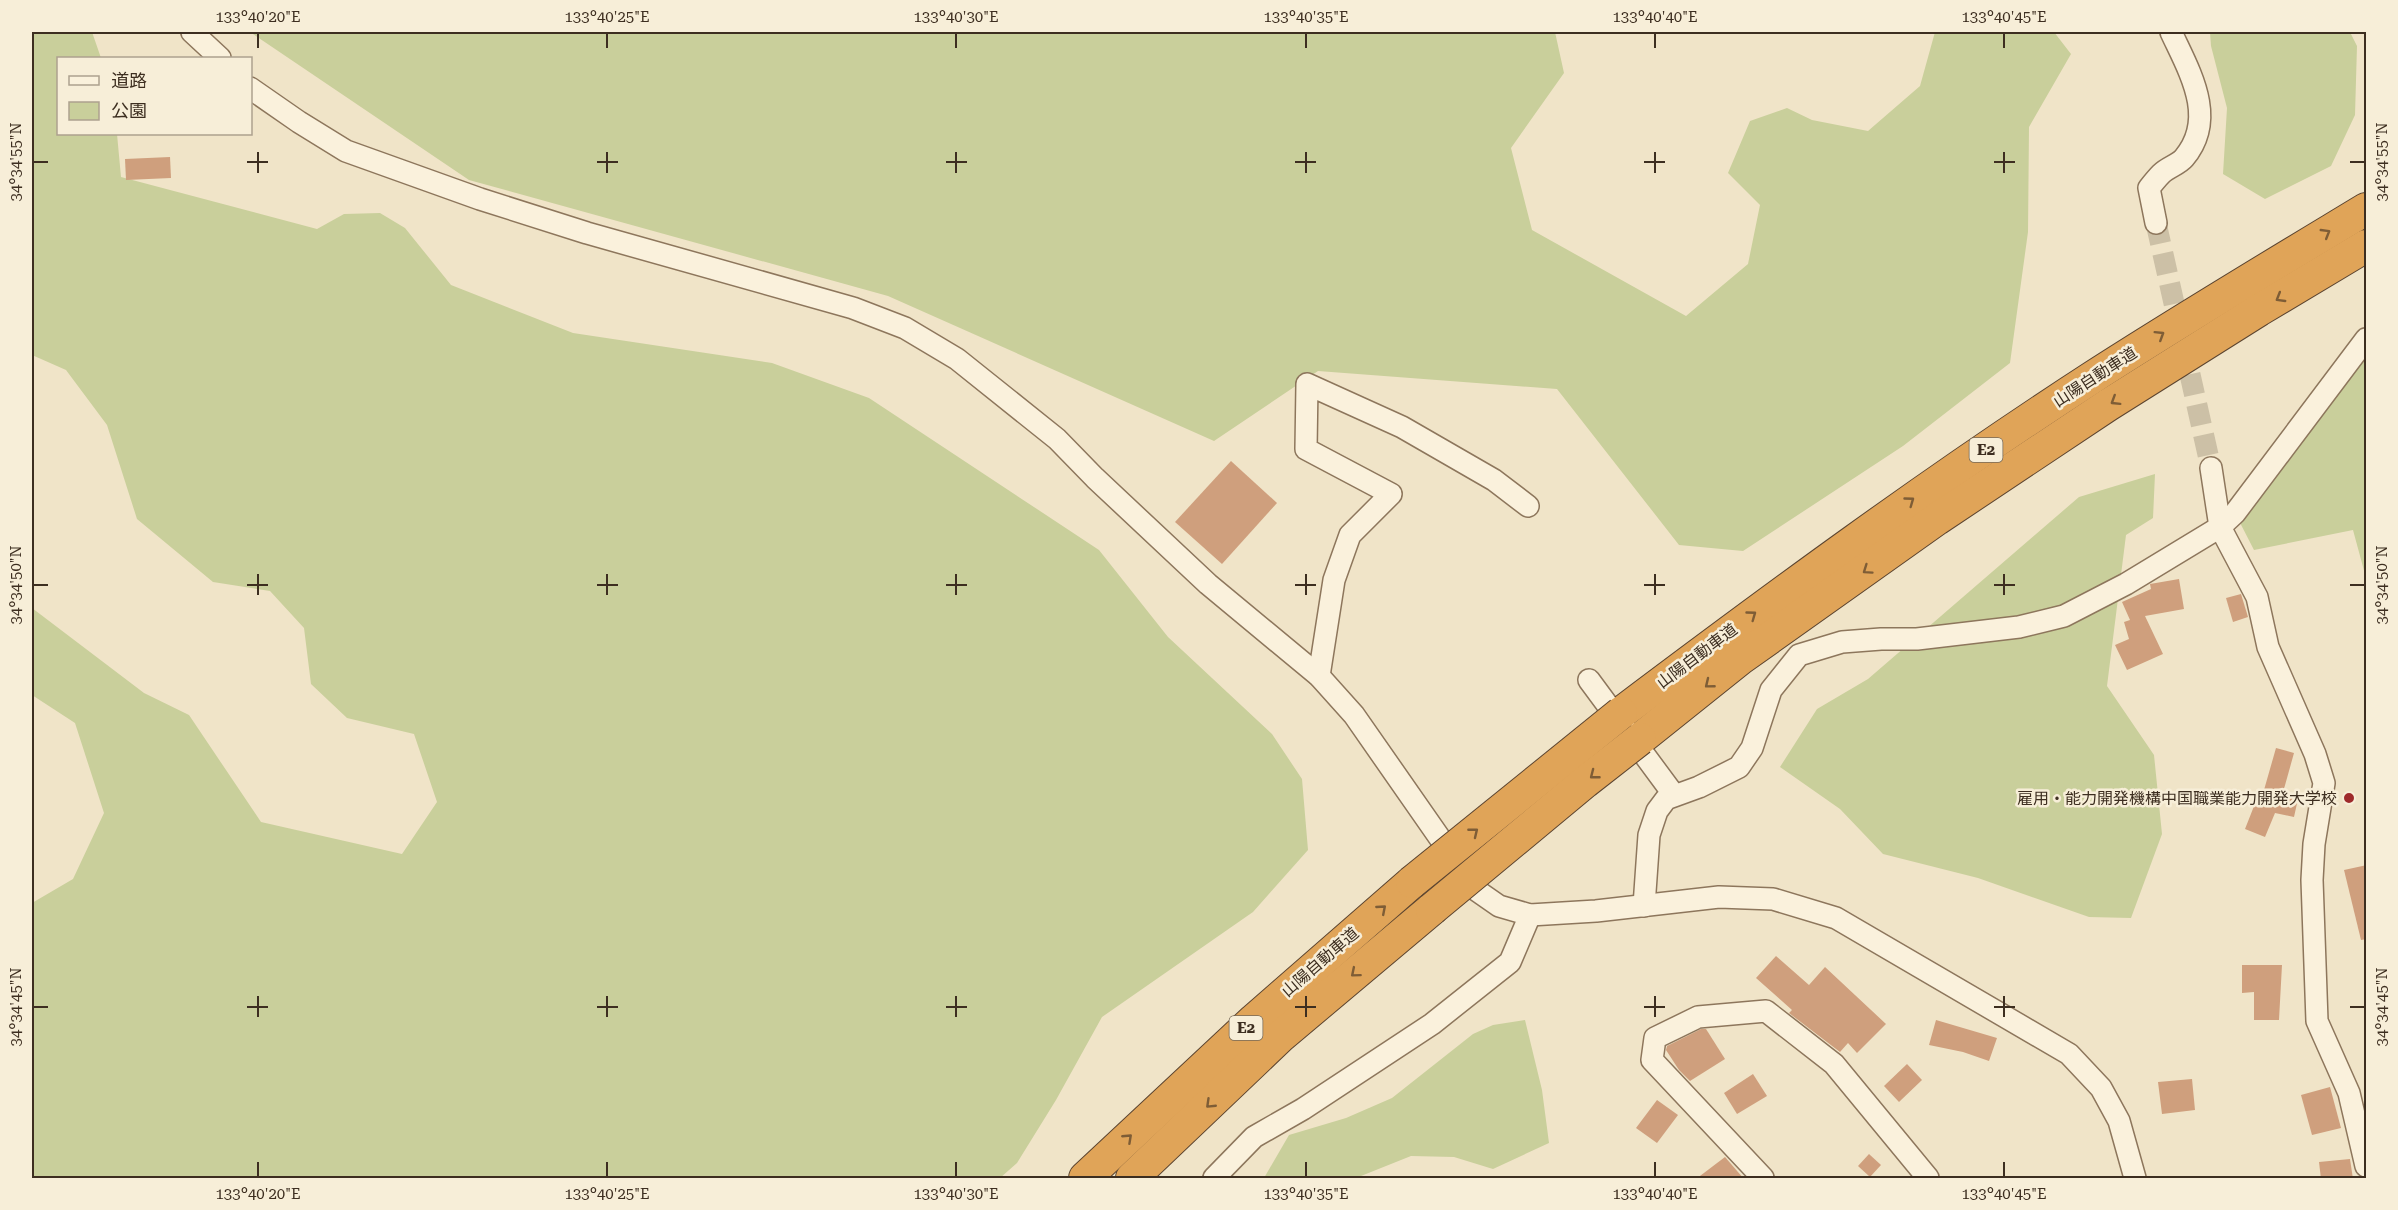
<svg xmlns="http://www.w3.org/2000/svg" width="2398" height="1210" viewBox="0 0 2398 1210" font-family="'Roboto Serif','Noto Sans JP',serif">
<style>
.green{fill:#c9cf9b}
.building{fill:#cf9f7d}
.lines{fill:none;stroke-linecap:round;stroke-linejoin:round}
.minor-tunnel{stroke:#ccc0a6;stroke-width:21;stroke-dasharray:21 10;stroke-linecap:butt}
.minor-casing{stroke:#8d765c;stroke-width:24}
.highway-casing{stroke:#5b4430;stroke-width:34}
.minor{stroke:#faf1dc;stroke-width:21}
.highway{stroke:#e0a458;stroke-width:32}
.highway-bridge-casing{stroke:#5b4430;stroke-width:34;stroke-linecap:butt}
.highway-bridge{stroke:#e0a458;stroke-width:32}
.oneway{stroke:#7e5d36}
.ticks{fill:none;stroke:#3d2e20;stroke-width:2}
.poi-dot{fill:#9e2a2b;stroke:#f7eed8;stroke-width:2}
.labels{text-anchor:middle;dominant-baseline:central;stroke-width:5;stroke-linejoin:round;paint-order:stroke}
.shield{fill:#f7eed8;stroke:#756857;stroke-width:1.5}
.shield-label{font-size:15px;font-weight:bold;fill:#3d2e20}
.street-label{font-size:16px;fill:#3d2e20;stroke:#f7eed8}
.poi-label{font-size:16px;fill:#3d2e20;stroke:#f7eed8;text-anchor:end}
.neatline{fill:none;stroke:#3d2e20;stroke-width:2}
.ticks-label{font-size:15px;text-anchor:middle;fill:#3d2e20}
</style>
<rect width="100%" height="100%" fill="#f0e4c8"/>
<g class="green">
<path d="M 32,32 L 92,32 L 101,58 L 58,58 L 58,134 L 117,134 L 121,177 L 317,229 L 344,214 L 380,213 L 405,228 L 451,285 L 573,333 L 772,363 L 869,398 L 1099,550 L 1168,637 L 1272,734 L 1302,779 L 1308,850 L 1253,912 L 1102,1017 L 1056,1100 L 1017,1163 L 1000,1178 L 32,1178 L 32,903 L 73,879 L 104,813 L 75,723 L 32,695 L 32,608 L 144,693 L 189,715 L 261,822 L 402,854 L 437,802 L 414,734 L 347,718 L 311,684 L 304,628 L 270,591 L 213,582 L 137,519 L 107,425 L 66,370 L 32,355 Z"/>
<path d="M 250,32 L 1555,32 L 1564,73 L 1511,148 L 1532,230 L 1686,316 L 1748,264 L 1760,205 L 1728,173 L 1750,121 L 1787,108 L 1812,120 L 1868,131 L 1920,86 L 1935,32 L 2054,32 L 2071,54 L 2029,127 L 2028,232 L 2010,363 L 1903,446 L 1743,551 L 1679,545 L 1557,389 L 1318,371 L 1214,441 L 888,296 L 469,180 Z"/>
<path d="M 2210,32 L 2350,32 L 2357,46 L 2355,115 L 2331,166 L 2265,199 L 2223,174 L 2227,108 L 2211,46 Z"/>
<path d="M 2366,354 L 2366,578 L 2353,530 L 2254,550 L 2235,513 Z"/>
<path d="M 2155,474 L 2153,518 L 2126,535 L 2107,686 L 2154,755 L 2162,834 L 2131,918 L 2089,917 L 1978,878 L 1883,854 L 1840,809 L 1780,767 L 1817,709 L 1868,679 L 2079,497 Z"/>
<path d="M 1525,1020 L 1542,1090 L 1549,1143 L 1493,1169 L 1454,1157 L 1411,1156 L 1356,1178 L 1264,1178 L 1289,1135 L 1346,1118 L 1392,1098 L 1473,1034 L 1493,1025 Z"/>
</g>
<g class="building">
<path d="M 170,157 L 171,178 L 126,180 L 125,159 Z"/>
<path d="M 1231,461 L 1277,503 L 1222,564 L 1175,522 Z"/>
<path d="M 2179,579 L 2184,609 L 2145,616 L 2163,654 L 2127,670 L 2115,645 L 2129,639 L 2124,622 L 2130,620 L 2122,602 L 2151,589 L 2150,584 Z"/>
<path d="M 2241,594 L 2248,617 L 2233,622 L 2226,598 Z"/>
<path d="M 2276,748 L 2294,753 L 2282,796 L 2298,799 L 2294,817 L 2275,813 L 2265,837 L 2245,829 L 2258,796 L 2262,797 Z"/>
<path d="M 2367,865 L 2367,939 L 2361,940 L 2344,870 Z"/>
<path d="M 1776,956 L 1809,985 L 1825,967 L 1886,1024 L 1857,1053 L 1848,1043 L 1840,1052 L 1789,1013 L 1792,1010 L 1756,978 Z"/>
<path d="M 2242,965 L 2282,965 L 2279,1020 L 2254,1020 L 2254,992 L 2242,993 Z"/>
<path d="M 1936,1020 L 1997,1038 L 1989,1061 L 1963,1052 L 1929,1045 Z"/>
<path d="M 1701,1029 L 1706,1029 L 1725,1059 L 1690,1081 L 1679,1070 L 1666,1050 L 1667,1046 Z"/>
<path d="M 1907,1064 L 1922,1080 L 1899,1102 L 1884,1086 Z"/>
<path d="M 1753,1074 L 1767,1096 L 1737,1114 L 1724,1093 Z"/>
<path d="M 2192,1079 L 2195,1110 L 2162,1114 L 2158,1082 Z"/>
<path d="M 2330,1087 L 2341,1128 L 2312,1135 L 2301,1095 Z"/>
<path d="M 1657,1100 L 1678,1115 L 1657,1143 L 1636,1128 Z"/>
<path d="M 1869,1154 L 1881,1165 L 1870,1177 L 1858,1166 Z"/>
<path d="M 1725,1157 L 1744,1179 L 1696,1179 Z"/>
<path d="M 2350,1159 L 2353,1179 L 2321,1179 L 2319,1162 Z"/>
</g>
<g class="lines">
<path class="minor-tunnel" d="M 2156,223 L 2211,468"/>
<defs>
<g id="minor">
<path d="M 192,32 L 220,58"/>
<path d="M 250,88 L 299,122 L 346,151 L 480,199 L 587,233 L 853,308 L 905,328 L 957,359 L 1057,439 L 1095,478 L 1208,584 L 1319,676 L 1354,715 L 1476,890 L 1499,906 L 1530,915 L 1596,911 L 1719,897 L 1773,899 L 1836,918 L 2069,1054 L 2101,1088 L 2119,1121 L 2135,1178"/>
<path d="M 2156,223 L 2149,188 C 2153,183 2157,178 2161,174 C 2168,167 2178,165 2184,158 C 2218,118 2189,71 2171,32"/>
<path d="M 2211,468 L 2220,527 L 2257,597 L 2268,647 L 2315,754 L 2324,783 L 2314,844 L 2312,880 L 2317,1021 L 2349,1093 L 2366,1166"/>
<path d="M 1319,676 L 1334,580 L 1350,535 L 1391,494 L 1306,449 L 1307,384 L 1402,427 L 1494,480 L 1528,506"/>
<path d="M 1589,680 L 1674,795"/>
<path d="M 1644,906 L 1649,835 L 1657,811 L 1666,799 L 1699,787 L 1739,767 L 1752,748 L 1771,690 L 1799,655 L 1842,642 L 1881,639 L 1917,639 L 2019,627 L 2064,616 L 2126,584 L 2220,527 L 2235,513 L 2366,339"/>
<path d="M 1214,1178 L 1254,1137 L 1303,1109 L 1432,1024 L 1510,962 L 1530,915"/>
<path d="M 1763,1178 L 1652,1060 L 1655,1038 L 1698,1017 L 1766,1011 L 1834,1064 L 1928,1178"/>
</g>
<g id="highway">
<path d="M 1621,713 C 1775,597 1931,482 2093,377 C 2183,319 2275,264 2366,209"/>
<path d="M 1640,739 L 1740,659 L 1937,519 L 2108,405 L 2259,310 L 2366,246"/>
<path d="M 1085,1178 L 1254,1020 L 1412,882"/>
<path d="M 1132,1178 L 1281,1036 L 1432,909"/>
</g>
</defs>
<use href="#minor" class="minor-casing"/>
<use href="#highway" class="highway-casing"/>
<use href="#minor" class="minor"/>
<use href="#highway" class="highway"/>
<defs>
<g id="highway-bridge">
<path d="M 1412,882 L 1621,713"/>
<path d="M 1432,909 L 1585,782 L 1640,739"/>
</g>
</defs>
<use href="#highway-bridge" class="highway-bridge-casing"/>
<use href="#highway-bridge" class="highway-bridge"/>
</g>
<defs><path id="oneway-chevron" d="M-2-3.5L2.5 0L-2 3.5" fill="none" stroke-width="1.6" stroke-linecap="round" stroke-linejoin="round" transform="scale(1.5)"/></defs>
<g class="oneway">
<use href="#oneway-chevron" transform="translate(2326 233) rotate(-31)"/>
<use href="#oneway-chevron" transform="translate(2280 298) rotate(149)"/>
<use href="#oneway-chevron" transform="translate(2160 335) rotate(-32)"/>
<use href="#oneway-chevron" transform="translate(2115 401) rotate(148)"/>
<use href="#oneway-chevron" transform="translate(1910 501) rotate(-36)"/>
<use href="#oneway-chevron" transform="translate(1867 570) rotate(145)"/>
<use href="#oneway-chevron" transform="translate(1752 615) rotate(-36)"/>
<use href="#oneway-chevron" transform="translate(1709 684) rotate(141)"/>
<use href="#oneway-chevron" transform="translate(1594 775) rotate(142)"/>
<use href="#oneway-chevron" transform="translate(1474 832) rotate(-39)"/>
<use href="#oneway-chevron" transform="translate(1382 909) rotate(-41)"/>
<use href="#oneway-chevron" transform="translate(1355 973) rotate(140)"/>
<use href="#oneway-chevron" transform="translate(1210 1104) rotate(136)"/>
<use href="#oneway-chevron" transform="translate(1128 1138) rotate(-43)"/>
</g>
<path class="ticks" d="M 258,33 L 258,48M 607,33 L 607,48M 956,33 L 956,48M 1306,33 L 1306,48M 1655,33 L 1655,48M 2004,33 L 2004,48M 258,152 L 258,173M 607,152 L 607,173M 956,152 L 956,173M 1306,152 L 1306,173M 1655,152 L 1655,173M 2004,152 L 2004,173M 33,162 L 48,162M 247,162 L 268,162M 597,162 L 618,162M 946,162 L 967,162M 1295,162 L 1316,162M 1644,162 L 1665,162M 1994,162 L 2015,162M 2350,162 L 2365,162M 258,574 L 258,595M 607,574 L 607,595M 956,574 L 956,595M 1306,574 L 1306,595M 1655,574 L 1655,595M 2004,574 L 2004,595M 33,585 L 48,585M 247,585 L 268,585M 597,585 L 618,585M 946,585 L 967,585M 1295,585 L 1316,585M 1644,585 L 1665,585M 1994,585 L 2015,585M 2350,585 L 2365,585M 258,996 L 258,1017M 607,996 L 607,1017M 956,996 L 956,1017M 1306,996 L 1306,1017M 1655,996 L 1655,1017M 2004,996 L 2004,1017M 33,1007 L 48,1007M 247,1007 L 268,1007M 597,1007 L 618,1007M 946,1007 L 967,1007M 1295,1007 L 1316,1007M 1644,1007 L 1665,1007M 1994,1007 L 2015,1007M 2350,1007 L 2365,1007M 258,1162 L 258,1177M 607,1162 L 607,1177M 956,1162 L 956,1177M 1306,1162 L 1306,1177M 1655,1162 L 1655,1177M 2004,1162 L 2004,1177"/>
<circle class="poi-dot" cx="2349" cy="798" r="6"/>
<g class="labels">
<g class="shield">
<rect x="1969.5" y="438" width="33" height="24" rx="4.5"/>
<rect x="1229.5" y="1016" width="33" height="24" rx="4.5"/>
</g>
<g class="shield-label">
<text x="1986" y="450">E2</text>
<text x="1246" y="1028">E2</text>
</g>
<g class="street-label">
<text transform="translate(2095 377) rotate(-33)">山陽自動車道</text>
<text transform="translate(1697 656) rotate(-37)">山陽自動車道</text>
<text transform="translate(1320 962) rotate(-41)">山陽自動車道</text>
</g>
<g class="poi-label">
<text x="2337" y="798">雇用・能力開発機構中国職業能力開発大学校</text>
</g>
</g>
<rect width="2398" height="1210" fill="none" stroke="#f7eed8" stroke-width="66"/>
<rect x="57" y="57" width="195" height="78" fill="#f7eed8" stroke="#ada18e" stroke-width="1.5"/>
<rect x="69" y="76" width="30" height="9" fill="#faf1dc" stroke="#ada18e" stroke-width="1.5"/>
<text x="111" y="87" font-size="18" fill="#3d2e20">道路</text>
<rect x="69" y="102" width="30" height="18" fill="#c9cf9b" stroke="#ada18e" stroke-width="1.5"/>
<text x="111" y="117" font-size="18" fill="#3d2e20">公園</text>
<rect x="33" y="33" width="2332" height="1144" class="neatline"/>
<g class="ticks-label">
<text x="258" y="22">133°40'20"E</text>
<text x="607" y="22">133°40'25"E</text>
<text x="956" y="22">133°40'30"E</text>
<text x="1306" y="22">133°40'35"E</text>
<text x="1655" y="22">133°40'40"E</text>
<text x="2004" y="22">133°40'45"E</text>
<text transform="translate(16 162) rotate(-90)" y="5">34°34'55"N</text>
<text transform="translate(2382 162) rotate(-90)" y="5">34°34'55"N</text>
<text transform="translate(16 585) rotate(-90)" y="5">34°34'50"N</text>
<text transform="translate(2382 585) rotate(-90)" y="5">34°34'50"N</text>
<text transform="translate(16 1007) rotate(-90)" y="5">34°34'45"N</text>
<text transform="translate(2382 1007) rotate(-90)" y="5">34°34'45"N</text>
<text x="258" y="1199">133°40'20"E</text>
<text x="607" y="1199">133°40'25"E</text>
<text x="956" y="1199">133°40'30"E</text>
<text x="1306" y="1199">133°40'35"E</text>
<text x="1655" y="1199">133°40'40"E</text>
<text x="2004" y="1199">133°40'45"E</text>
</g>
</svg>
